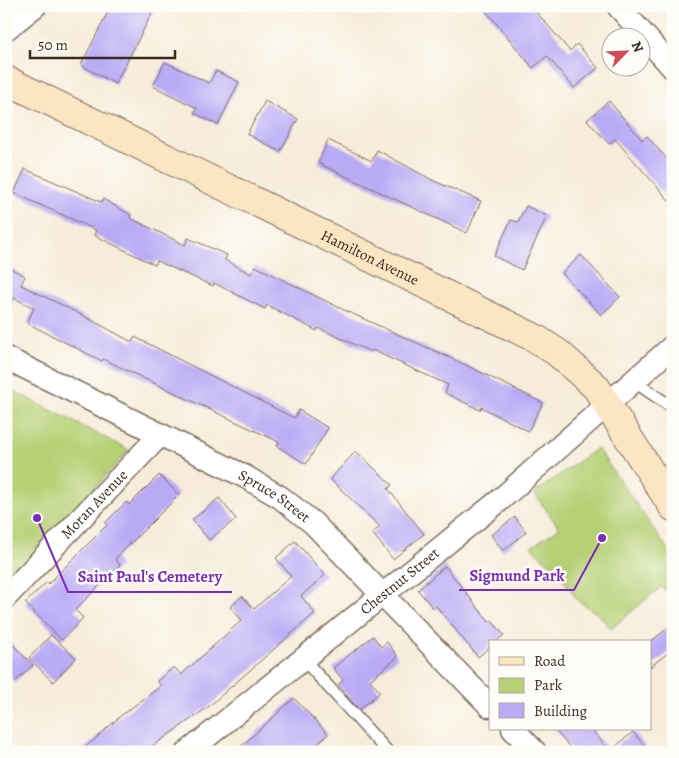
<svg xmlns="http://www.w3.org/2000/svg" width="679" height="758" viewBox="0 0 679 758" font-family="Alegreya,serif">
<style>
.green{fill:#b6d075;stroke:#787d4a}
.building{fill:#b9aaf5}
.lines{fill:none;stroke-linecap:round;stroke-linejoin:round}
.lane-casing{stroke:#7d6e5f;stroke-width:14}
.street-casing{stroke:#7d6e5f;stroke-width:25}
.secondary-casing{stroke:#7d6e5f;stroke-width:30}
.lane{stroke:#fff;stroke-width:11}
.street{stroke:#fff;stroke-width:22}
.secondary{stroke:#fbe6c4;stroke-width:28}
.labels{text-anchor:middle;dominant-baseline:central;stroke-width:5;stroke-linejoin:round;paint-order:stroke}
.street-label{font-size:15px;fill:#3b2a1e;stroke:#fdfcf7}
.leader{fill:none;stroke:#7b2cbf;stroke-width:2}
.callout-dot{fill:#7b2cbf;stroke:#fdfcf7;stroke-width:2}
.callout-label{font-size:16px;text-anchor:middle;font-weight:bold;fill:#7b2cbf;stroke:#fdfcf7;stroke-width:5;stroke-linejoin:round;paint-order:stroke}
</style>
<rect width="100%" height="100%" fill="#fdfcf7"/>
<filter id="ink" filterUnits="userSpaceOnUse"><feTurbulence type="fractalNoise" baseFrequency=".02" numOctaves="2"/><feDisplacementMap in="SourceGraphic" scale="10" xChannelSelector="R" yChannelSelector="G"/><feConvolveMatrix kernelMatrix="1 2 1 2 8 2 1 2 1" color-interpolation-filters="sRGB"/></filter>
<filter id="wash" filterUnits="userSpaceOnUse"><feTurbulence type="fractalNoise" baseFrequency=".0096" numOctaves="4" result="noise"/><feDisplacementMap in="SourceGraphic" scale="20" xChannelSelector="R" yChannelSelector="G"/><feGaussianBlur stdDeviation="1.12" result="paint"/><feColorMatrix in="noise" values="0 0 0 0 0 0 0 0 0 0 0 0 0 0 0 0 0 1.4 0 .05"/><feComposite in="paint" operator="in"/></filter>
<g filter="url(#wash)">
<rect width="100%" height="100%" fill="#f7ecd9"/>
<g class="green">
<path d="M 6,387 L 129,450 L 6,586 Z"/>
<path d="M 597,448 L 673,557 L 673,597 L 661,587 L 611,629 L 598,614 L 578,601 L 557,570 L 531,547 L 559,528 L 534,493 Z"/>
</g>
<g id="blocks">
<g class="building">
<path d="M 111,6 L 156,6 L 115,84 L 81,65 Z"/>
<path d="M 482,6 L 531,6 L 570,51 L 577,44 L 598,68 L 574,88 L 547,56 L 533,68 Z"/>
<path d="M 165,62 L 209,83 L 216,71 L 239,82 L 218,125 L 194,113 L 197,108 L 153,86 Z"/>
<path d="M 265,101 L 298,119 L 280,152 L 247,134 Z"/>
<path d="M 609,101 L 642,140 L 647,136 L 673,166 L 673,205 L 615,139 L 609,144 L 587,120 Z"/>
<path d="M 328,140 L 372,161 L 377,150 L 434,181 L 481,201 L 467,233 L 318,163 Z"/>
<path d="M 25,169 L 101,202 L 103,199 L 131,215 L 130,218 L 185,245 L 188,238 L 227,255 L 225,260 L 251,274 L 255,266 L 344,310 L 466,365 L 543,403 L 528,431 L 481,407 L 480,410 L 445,393 L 448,385 L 372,350 L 371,352 L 318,328 L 317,331 L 267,305 L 265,309 L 214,283 L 213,286 L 157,261 L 155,265 L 94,235 L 96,230 L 14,193 Z"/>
<path d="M 526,206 L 547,216 L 522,270 L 494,256 L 511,220 L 518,222 Z"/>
<path d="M 581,255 L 620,297 L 601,315 L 562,273 Z"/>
<path d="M 6,266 L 25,276 L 21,285 L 82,315 L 132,342 L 135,337 L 294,418 L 299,410 L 328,428 L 306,464 L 277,446 L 279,442 L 103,359 L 102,361 L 27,323 L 34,308 L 14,298 L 6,314 Z"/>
<path d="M 356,451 L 392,485 L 388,489 L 424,534 L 393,559 L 372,533 L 380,527 L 330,479 Z"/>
<path d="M 159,475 L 179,495 L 115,559 L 120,565 L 75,610 L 83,618 L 62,640 L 25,603 L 47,582 L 48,584 L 107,525 L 105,523 L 126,502 L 129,505 Z"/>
<path d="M 219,498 L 236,519 L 209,540 L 192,520 Z"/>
<path d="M 515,517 L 526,532 L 503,551 L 491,535 Z"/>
<path d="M 295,541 L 325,575 L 301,596 L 315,613 L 207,708 L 144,752 L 80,752 L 123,714 L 161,686 L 157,681 L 174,667 L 181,675 L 242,620 L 230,607 L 242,596 L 254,609 L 291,576 L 276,558 Z"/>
<path d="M 445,566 L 489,622 L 491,620 L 504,635 L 496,642 L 490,642 L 490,647 L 478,657 L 436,606 L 433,608 L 418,590 Z"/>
<path d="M 673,624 L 673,649 L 650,667 L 650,642 Z"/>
<path d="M 51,635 L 76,658 L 53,682 L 29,658 Z"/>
<path d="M 373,636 L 381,647 L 387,642 L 398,657 L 370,680 L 380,692 L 359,710 L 338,685 L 343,680 L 333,668 Z"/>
<path d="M 6,638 L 33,665 L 15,682 L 6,674 Z"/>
<path d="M 294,698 L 328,734 L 309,752 L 235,752 Z"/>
<path d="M 554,729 L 591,729 L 610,751 L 633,732 L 650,752 L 574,752 Z"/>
</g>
</g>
</g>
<g filter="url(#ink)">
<use href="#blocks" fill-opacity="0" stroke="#7d6e5f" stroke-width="1"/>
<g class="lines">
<defs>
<g id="lane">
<path d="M 635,382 L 673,408"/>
<path d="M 303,659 L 388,752"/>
</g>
<g id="street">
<path d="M 618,6 L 673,68"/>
<path d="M 6,29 L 35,6"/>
<path id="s1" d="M 6,358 L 244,476 L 280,497 L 313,523 L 490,706"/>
<path id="s2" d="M 6,597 L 160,435"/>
<path d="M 513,729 L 535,752"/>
<path id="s3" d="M 188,752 L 500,500 L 673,346"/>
</g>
<g id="secondary">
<path id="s4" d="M 6,80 L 535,338 L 558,353 L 596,387 L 673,507"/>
</g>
</defs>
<use href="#lane" class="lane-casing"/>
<use href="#street" class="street-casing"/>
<use href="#secondary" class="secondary-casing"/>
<use href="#lane" class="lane"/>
<use href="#street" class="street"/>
<use href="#secondary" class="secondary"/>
</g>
</g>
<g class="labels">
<g class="street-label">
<text stroke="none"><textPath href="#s4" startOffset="405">Hamilton Avenue</textPath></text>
<text stroke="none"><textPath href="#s1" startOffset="302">Spruce Street</textPath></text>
<text stroke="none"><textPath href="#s2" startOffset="128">Moran Avenue</textPath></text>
<text stroke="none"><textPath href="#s3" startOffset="272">Chestnut Street</textPath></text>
</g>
</g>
<path class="leader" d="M602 538L574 590H459M37 518L68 592H232"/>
<g class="callout-dot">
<circle cx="602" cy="538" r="5"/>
<circle cx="37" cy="518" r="5"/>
</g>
<g class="callout-label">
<text x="517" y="581">Sigmund Park</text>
<text x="150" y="582">Saint Paul's Cemetery</text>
</g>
<rect width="679" height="758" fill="none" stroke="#fdfcf7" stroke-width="25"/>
<rect x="489" y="640" width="162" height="90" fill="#fdfcf7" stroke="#afa8a0"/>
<rect x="499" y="657" width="25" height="8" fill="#fbe6c4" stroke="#afa8a0"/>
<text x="534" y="666" font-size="15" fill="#3b2a1e">Road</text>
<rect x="499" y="678" width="25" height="15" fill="#b6d075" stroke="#afa8a0"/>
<text x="534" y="690" font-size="15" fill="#3b2a1e">Park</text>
<rect x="499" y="703" width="25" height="15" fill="#b9aaf5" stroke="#afa8a0"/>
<text x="534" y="716" font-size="15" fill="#3b2a1e">Building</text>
<g transform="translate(626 52) rotate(66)"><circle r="24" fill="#fdfcf7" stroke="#afa8a0"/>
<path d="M0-4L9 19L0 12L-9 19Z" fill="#d1495b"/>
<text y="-8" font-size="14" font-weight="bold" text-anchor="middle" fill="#3b2a1e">N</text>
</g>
<path d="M30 50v8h145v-8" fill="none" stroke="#3b2a1e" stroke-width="2.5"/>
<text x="38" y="50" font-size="15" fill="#3b2a1e" stroke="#fdfcf7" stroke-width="4" paint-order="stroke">50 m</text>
</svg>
